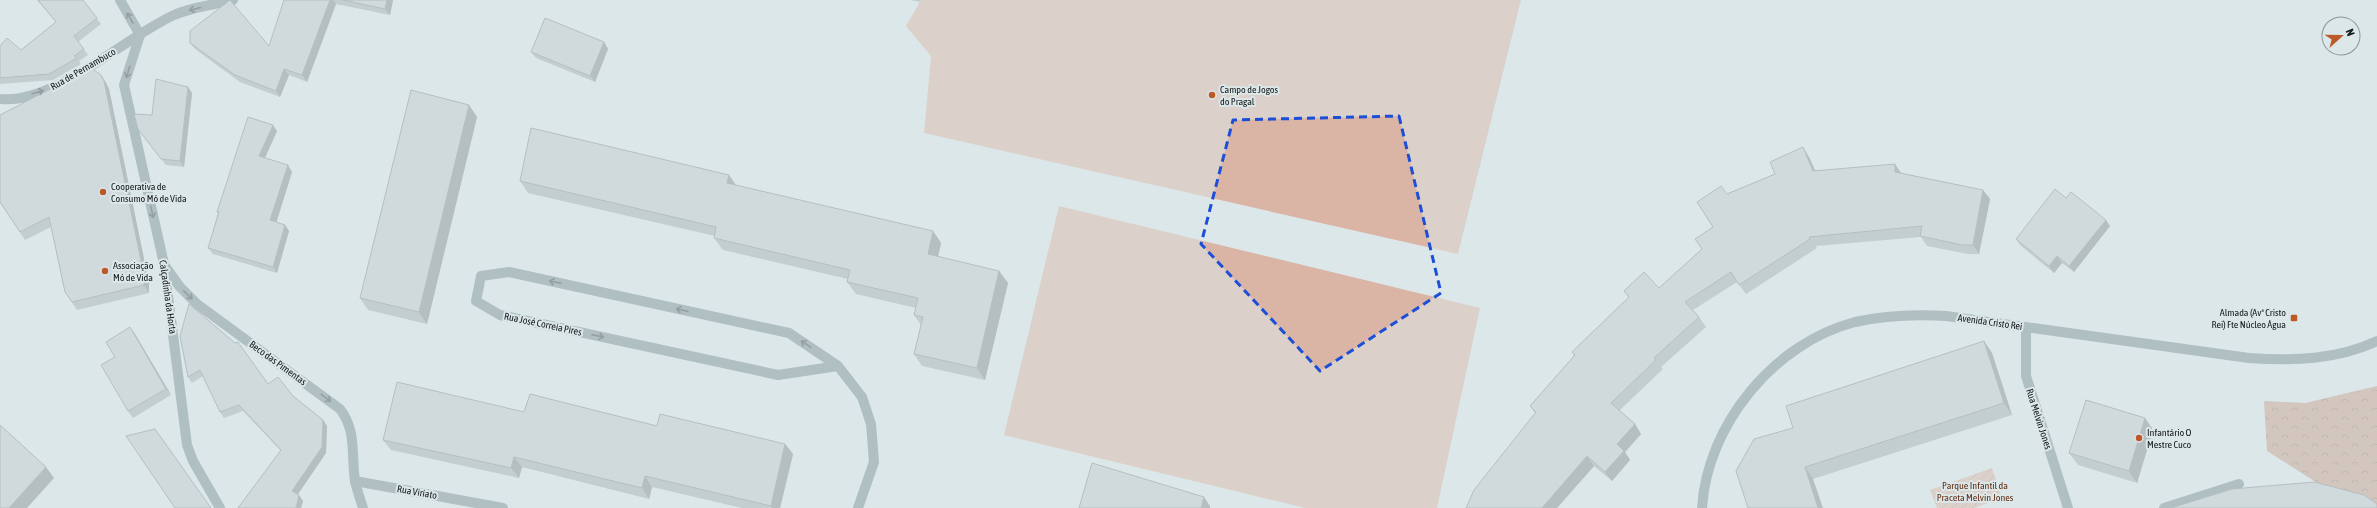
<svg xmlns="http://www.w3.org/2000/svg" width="2377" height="508" viewBox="0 0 2377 508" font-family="'Asap Condensed',sans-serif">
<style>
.grass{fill:#dab5a5}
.forest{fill:url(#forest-crowns)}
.garden{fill:url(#garden-furrows)}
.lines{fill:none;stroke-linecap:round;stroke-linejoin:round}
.minor{stroke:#7a8e92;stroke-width:10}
.wall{fill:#a5afb0}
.shaded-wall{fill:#868e90}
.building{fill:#c0cbcd;stroke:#868e90}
.oneway{stroke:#3d484a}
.marked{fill:none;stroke:#1d4ed8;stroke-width:3;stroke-dasharray:8 5;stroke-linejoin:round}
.poi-dot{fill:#bd5827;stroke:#dce7e9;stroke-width:1.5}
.labels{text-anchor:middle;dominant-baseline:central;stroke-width:4;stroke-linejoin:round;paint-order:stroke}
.street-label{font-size:10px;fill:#15191a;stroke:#dce7e9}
.poi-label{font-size:10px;fill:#15191a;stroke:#dce7e9;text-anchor:start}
.park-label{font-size:10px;fill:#632f17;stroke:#dce7e9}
</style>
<defs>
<pattern id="forest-crowns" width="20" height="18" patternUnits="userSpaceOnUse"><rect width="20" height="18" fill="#c59d8c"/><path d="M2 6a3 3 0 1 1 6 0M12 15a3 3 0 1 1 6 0" fill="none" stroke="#9f7f72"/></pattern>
<pattern id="garden-furrows" width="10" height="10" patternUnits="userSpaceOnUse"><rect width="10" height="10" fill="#dab5a5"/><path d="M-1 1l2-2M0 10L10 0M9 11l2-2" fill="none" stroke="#ba9b8d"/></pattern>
</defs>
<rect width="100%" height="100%" fill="#dce7e9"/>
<g class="grass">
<path d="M 921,0 L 1521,0 L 1458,254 L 924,133 L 931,56 L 906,26 Z"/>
<path d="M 1059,206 L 1480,308 L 1437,508 L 1305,508 L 1004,435 Z"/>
</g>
<path class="forest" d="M 2377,386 L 2377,508 L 2341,498 L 2267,451 L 2264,401 L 2305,403 Z"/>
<path class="garden" d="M 1992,468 L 2002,498 L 1974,508 L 1937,508 L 1930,490 Z"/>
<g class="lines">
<g class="minor">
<path d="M 120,0 L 140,35"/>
<path d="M 140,35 L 124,85 L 164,264 L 187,445 L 193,461 L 220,508"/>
<path d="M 0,99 C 54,105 125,37 174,15 C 191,7 214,5 233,0"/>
<path d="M 165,266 L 180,287 L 197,304 L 340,409 C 357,431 351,455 355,481 C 357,490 360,499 363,508"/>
<path d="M 2026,327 L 2026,376 L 2068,508"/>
<path d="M 838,366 L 778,375 L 500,315 L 476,301 L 481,276 L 509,272 L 789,333 L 838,366 L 862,397 L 871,424 L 874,462 L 858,508"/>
<path d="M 355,481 L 503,508"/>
<path d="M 1702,508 C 1707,425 1774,343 1855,322 C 1886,315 1915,314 1946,316 L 2249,358 C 2293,361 2337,360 2377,341"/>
<path d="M 2164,508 L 2239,484"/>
</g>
</g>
<g class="wall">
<path d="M 37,0 L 83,0 L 101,24 L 78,42 L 88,55 L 79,61 L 81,64 L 53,80 L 0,84 L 0,46 L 21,50 L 56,22 Z"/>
<path d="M 284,0 L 393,0 L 390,15 L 336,4 L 307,82 L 289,75 L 280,97 L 240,82 L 195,49 L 190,43 L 269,46 Z"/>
<path d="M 911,0 L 921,0 L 920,2 Z"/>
<path d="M 604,42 L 608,49 L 595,82 L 536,58 L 531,52 Z"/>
<path d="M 87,65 L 101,75 L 106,83 L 109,89 L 149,283 L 149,293 L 77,310 L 65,292 L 51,227 L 25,240 L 0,202 L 83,72 L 80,69 Z"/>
<path d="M 188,87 L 192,93 L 184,167 L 166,165 L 138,129 L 152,115 Z"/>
<path d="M 469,105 L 477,117 L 427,324 L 368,310 L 360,298 Z"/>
<path d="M 277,131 L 265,158 L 292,172 L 276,222 L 285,225 L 289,231 L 277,273 L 213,254 L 208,248 L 218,213 L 217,212 Z"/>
<path d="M 1809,157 L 1815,170 L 1901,173 L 1983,190 L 1990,199 L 1979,254 L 1968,254 L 1927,246 L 1921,237 L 1816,246 L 1817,248 L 1746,294 L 1737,282 L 1693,310 L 1699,317 L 1706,327 L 1661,367 L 1663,369 L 1619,411 L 1635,424 L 1641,434 L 1625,452 L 1630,460 L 1612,481 L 1594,466 L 1557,508 L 1466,508 L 1535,413 L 1530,406 L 1574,356 L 1572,352 L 1629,297 L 1624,291 L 1659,288 L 1702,249 L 1713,227 L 1727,194 L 1775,174 Z"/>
<path d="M 729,175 L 736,186 L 933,231 L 941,243 L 938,257 L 999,271 L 1008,283 L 985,380 L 922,366 L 914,354 L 921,325 L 914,315 L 916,308 L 856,294 L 847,282 L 848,279 L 723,250 L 714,238 L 715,236 L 528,193 L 520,181 Z"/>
<path d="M 2066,198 L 2110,226 L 2074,272 L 2062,263 L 2054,273 L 2020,245 L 2016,239 Z"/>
<path d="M 135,334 L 171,395 L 133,418 L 128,411 L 115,357 Z"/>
<path d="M 180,336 L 268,384 L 293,396 L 323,420 L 327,426 L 326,453 L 298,494 L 303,501 L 301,508 L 238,508 L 281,451 L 243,411 L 224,418 L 220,412 L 203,376 L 192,383 L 188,377 Z"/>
<path d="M 1984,341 L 1992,353 L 2012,415 L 1813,479 L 1748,508 L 1793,428 Z"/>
<path d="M 524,412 L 657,426 L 785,444 L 793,454 L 780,508 L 742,508 L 652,487 L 649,499 L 522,467 L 519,478 L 391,450 L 383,440 Z"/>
<path d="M 2145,418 L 2153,430 L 2137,483 L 2078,465 L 2069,453 Z"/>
</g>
<g class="shaded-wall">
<path d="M 330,0 L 333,0 L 336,4 L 307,82 L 302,75 Z"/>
<path d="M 387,0 L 393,0 L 390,15 L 385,9 Z"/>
<path d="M 604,42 L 608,49 L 595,82 L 590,76 Z"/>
<path d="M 284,69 L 289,75 L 280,97 L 276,91 Z"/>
<path d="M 101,75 L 106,83 L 109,89 L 149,283 L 149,293 L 144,285 Z"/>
<path d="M 188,87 L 192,93 L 184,167 L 180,161 Z"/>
<path d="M 469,105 L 477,117 L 427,324 L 419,312 Z"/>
<path d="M 273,125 L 277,131 L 263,162 L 259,156 Z"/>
<path d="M 1803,147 L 1809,157 L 1819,180 L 1813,171 Z"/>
<path d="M 1895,164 L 1901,173 L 1902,182 L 1895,172 Z"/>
<path d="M 288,165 L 292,172 L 275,227 L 270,220 Z"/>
<path d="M 729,175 L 737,187 L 727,183 Z"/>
<path d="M 1983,190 L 1990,199 L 1979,254 L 1973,245 Z"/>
<path d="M 2106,220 L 2110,226 L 2074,272 L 2069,266 Z"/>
<path d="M 285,225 L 289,231 L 277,273 L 273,267 Z"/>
<path d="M 933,231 L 941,243 L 936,266 L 928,254 Z"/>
<path d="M 2057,256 L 2062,263 L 2054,273 L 2049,266 Z"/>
<path d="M 999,271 L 1008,283 L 985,380 L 977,368 Z"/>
<path d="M 130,327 L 135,334 L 171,395 L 166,389 Z"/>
<path d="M 1984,341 L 1992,353 L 2012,415 L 2004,403 Z"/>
<path d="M 2145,418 L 2153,430 L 2137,483 L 2129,471 Z"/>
<path d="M 323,420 L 327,426 L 326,453 L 296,497 L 292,491 Z"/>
<path d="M 1635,424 L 1641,434 L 1625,452 L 1630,460 L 1612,481 L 1605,472 L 1617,444 Z"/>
<path d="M 785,444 L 793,454 L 780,508 L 772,508 L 771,506 Z"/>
<path d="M 1587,456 L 1594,466 L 1557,508 L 1542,508 Z"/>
<path d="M 514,457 L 522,467 L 519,478 L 511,468 Z"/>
<path d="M 46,467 L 54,478 L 27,508 L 9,508 Z"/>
<path d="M 1805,467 L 1813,479 L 1823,508 L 1818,508 Z"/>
<path d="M 645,476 L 652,487 L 649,499 L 642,488 Z"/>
<path d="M 299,495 L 303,501 L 301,508 L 296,508 Z"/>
<path d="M 1204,497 L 1210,506 L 1210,508 L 1201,508 Z"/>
</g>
<g class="building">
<path d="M 38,0 L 83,0 L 97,18 L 74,36 L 84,49 L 74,56 L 77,58 L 49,74 L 0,78 L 0,46 L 7,38 L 21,50 L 56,22 Z"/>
<path d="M 230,0 L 269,46 L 284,0 L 330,0 L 302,75 L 284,69 L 276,91 L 235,75 L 190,43 L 190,31 Z"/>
<path d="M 343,0 L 387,0 L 385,9 Z"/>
<path d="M 545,18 L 604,42 L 590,76 L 531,52 Z"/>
<path d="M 87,65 L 101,75 L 104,81 L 144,275 L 144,285 L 72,302 L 65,292 L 49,217 L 20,232 L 0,202 L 0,115 L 91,68 L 80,69 Z"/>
<path d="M 156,79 L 188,87 L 180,161 L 161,159 L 138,129 L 134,114 L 152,115 Z"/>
<path d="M 411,90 L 469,105 L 419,312 L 360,298 Z"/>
<path d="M 248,117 L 273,125 L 259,156 L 288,165 L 270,220 L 285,225 L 273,267 L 208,248 L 219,212 L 217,212 Z"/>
<path d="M 531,128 L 729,175 L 727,183 L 933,231 L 928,254 L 999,271 L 977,368 L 914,354 L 923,317 L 914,315 L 918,298 L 847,282 L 850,270 L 714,238 L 716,227 L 520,181 Z"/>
<path d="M 1803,147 L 1813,171 L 1895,164 L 1895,172 L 1983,190 L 1973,245 L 1962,245 L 1920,236 L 1922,226 L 1809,237 L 1810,239 L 1739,285 L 1731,272 L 1685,302 L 1699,317 L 1654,358 L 1656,360 L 1611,403 L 1635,424 L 1617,444 L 1624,451 L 1605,472 L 1587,456 L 1542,508 L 1466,508 L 1474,490 L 1536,412 L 1530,406 L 1575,355 L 1572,352 L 1629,297 L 1624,291 L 1644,272 L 1659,288 L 1702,249 L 1695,239 L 1713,227 L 1697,202 L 1721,186 L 1727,194 L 1775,174 L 1770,162 Z"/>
<path d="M 2055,189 L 2066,198 L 2071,192 L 2106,220 L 2069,266 L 2057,256 L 2049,266 L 2016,239 Z"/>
<path d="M 189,304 L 235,343 L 238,342 L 268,384 L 278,377 L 293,396 L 323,420 L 322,447 L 292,491 L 299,495 L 296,508 L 238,508 L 281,450 L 239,405 L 220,412 L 200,370 L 188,377 L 180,336 Z"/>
<path d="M 130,327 L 166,389 L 128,411 L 101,365 L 115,357 L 106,342 Z"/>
<path d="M 1984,341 L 2004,403 L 1805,467 L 1818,508 L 1748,508 L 1736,471 L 1754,439 L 1793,428 L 1786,406 Z"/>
<path d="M 397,382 L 524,412 L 530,394 L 657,426 L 660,414 L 785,444 L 771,506 L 645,476 L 642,488 L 514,457 L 511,468 L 383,440 Z"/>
<path d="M 2086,400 L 2145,418 L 2129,471 L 2069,453 Z"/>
<path d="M 0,425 L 46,467 L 9,508 L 0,508 Z"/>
<path d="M 155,429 L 211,508 L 175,508 L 126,436 Z"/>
<path d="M 1092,463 L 1204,497 L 1201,508 L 1079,508 Z"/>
<path d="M 2314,482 L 2364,495 L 2377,504 L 2377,508 L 2171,508 L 2232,489 Z"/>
</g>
<defs><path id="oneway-shaft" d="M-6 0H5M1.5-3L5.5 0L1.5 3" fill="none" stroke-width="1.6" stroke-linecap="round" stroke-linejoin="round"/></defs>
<g class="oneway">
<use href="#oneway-shaft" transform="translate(195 9) rotate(166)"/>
<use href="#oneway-shaft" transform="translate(130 18) rotate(-120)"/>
<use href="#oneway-shaft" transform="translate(128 72) rotate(108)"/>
<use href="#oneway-shaft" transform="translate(38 92) rotate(-16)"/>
<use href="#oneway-shaft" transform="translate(152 212) rotate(78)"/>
<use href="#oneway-shaft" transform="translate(555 282) rotate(-168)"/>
<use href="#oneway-shaft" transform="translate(188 295) rotate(44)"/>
<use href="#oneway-shaft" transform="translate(682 310) rotate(-168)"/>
<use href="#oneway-shaft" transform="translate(598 336) rotate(12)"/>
<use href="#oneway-shaft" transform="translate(806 344) rotate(-146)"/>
<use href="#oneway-shaft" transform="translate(326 398) rotate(36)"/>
</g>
<path d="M0 0H2377V508H0ZM 1399,116 L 1441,293 L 1320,371 L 1201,244 L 1233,120 Z" fill="#dce7e9" fill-opacity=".55" fill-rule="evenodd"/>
<path class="marked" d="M 1399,116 L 1441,293 L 1320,371 L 1201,244 L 1233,120 Z"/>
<g class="poi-dot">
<circle cx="1212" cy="95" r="4"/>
<circle cx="103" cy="192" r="4"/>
<circle cx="105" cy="271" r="4"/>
<rect x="2290" y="314" width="8" height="8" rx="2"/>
<circle cx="2139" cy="438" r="4"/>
</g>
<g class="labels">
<g class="street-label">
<text transform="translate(83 69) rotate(-30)">Rua de Pernambuco</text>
<text transform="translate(168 297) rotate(82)">Calçadinha da Horta</text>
<text transform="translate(1990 322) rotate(8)">Avenida Cristo Rei</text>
<text transform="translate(543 324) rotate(12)">Rua José Correia Pires</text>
<text transform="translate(278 363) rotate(36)">Beco das Pimentas</text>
<text transform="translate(2039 419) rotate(72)">Rua Melvin Jones</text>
<text transform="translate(417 492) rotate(10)">Rua Viriato</text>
</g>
<g class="poi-label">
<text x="1220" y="89">Campo de Jogos<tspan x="1220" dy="12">do Pragal</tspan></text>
<text x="111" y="186">Cooperativa de<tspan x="111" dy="12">Consumo Mó de Vida</tspan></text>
<text x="113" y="265">Associação<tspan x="113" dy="12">Mó de Vida</tspan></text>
<text x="2286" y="312" text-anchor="end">Almada (Avª Cristo<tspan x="2286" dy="12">Rei) Fte Núcleo Água</tspan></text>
<text x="2147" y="432">Infantário O<tspan x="2147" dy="12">Mestre Cuco</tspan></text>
</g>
<g class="park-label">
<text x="1975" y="485">Parque Infantil da<tspan x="1975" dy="12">Praceta Melvin Jones</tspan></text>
</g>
</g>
<g transform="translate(2341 36) rotate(69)"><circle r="19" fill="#dce7e9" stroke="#8c9596"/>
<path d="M0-3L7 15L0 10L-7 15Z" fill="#bd5827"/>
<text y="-6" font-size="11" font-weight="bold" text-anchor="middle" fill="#15191a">N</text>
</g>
</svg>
